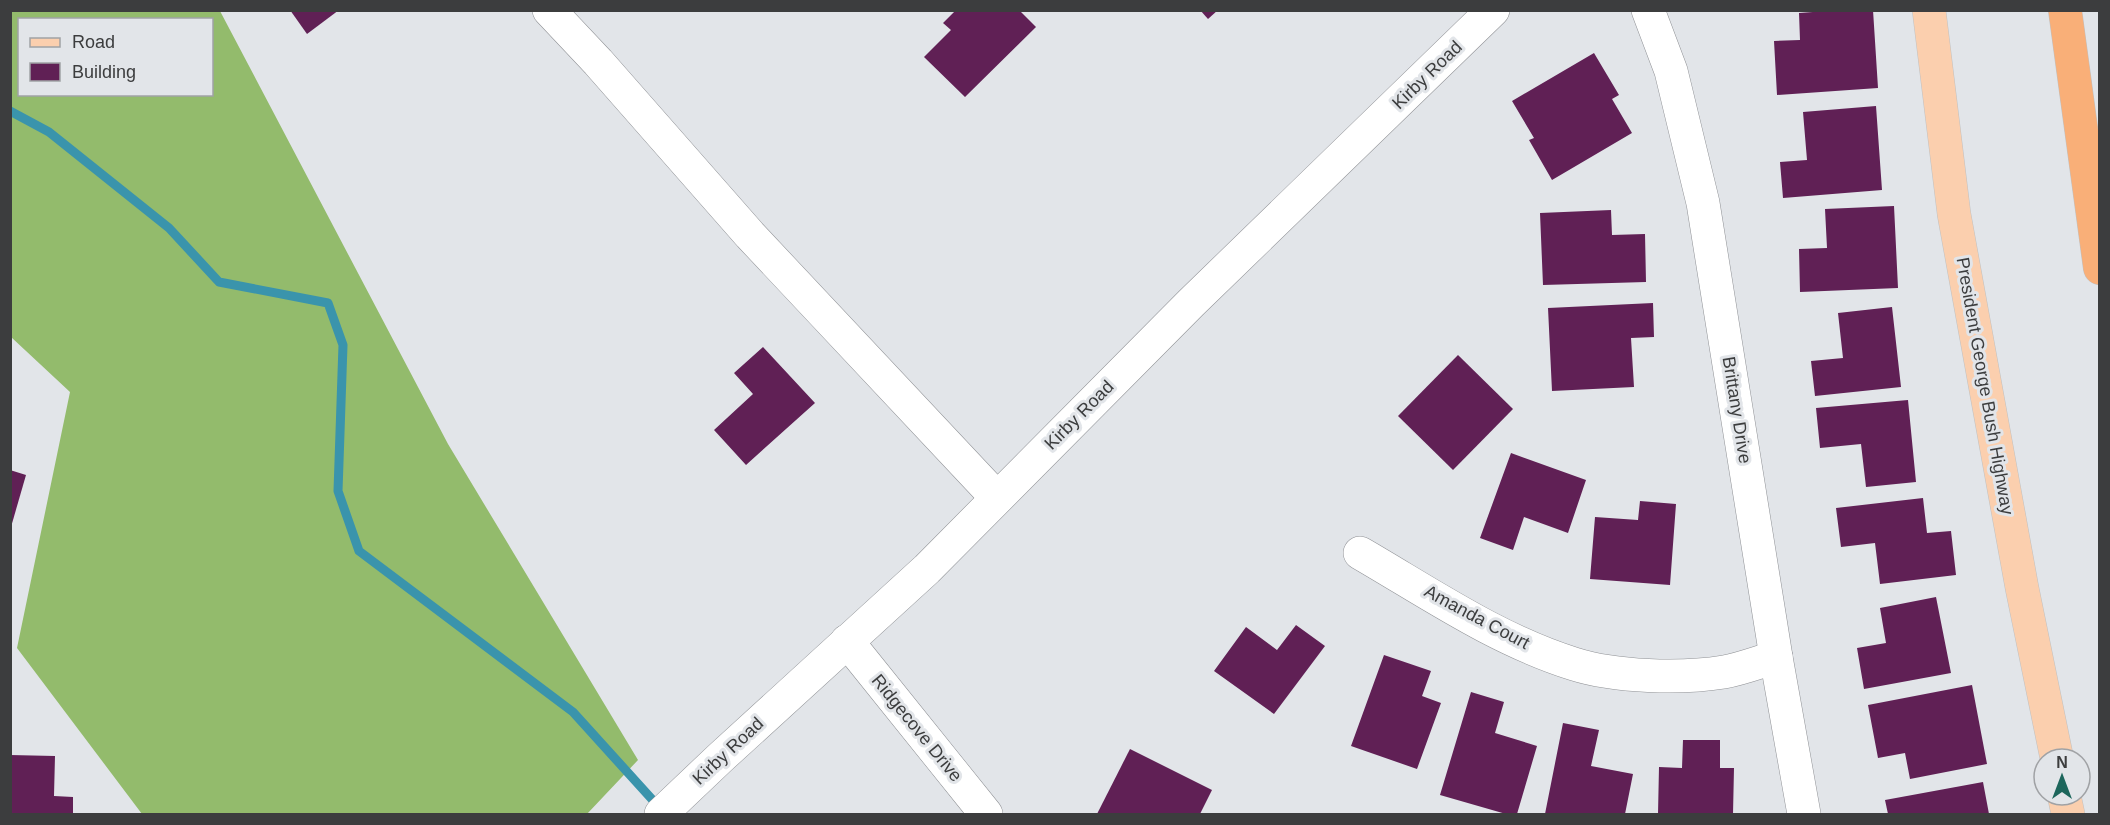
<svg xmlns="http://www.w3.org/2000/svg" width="2110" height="825" viewBox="0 0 2110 825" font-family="Arial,sans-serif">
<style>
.forest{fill:#93bb6c;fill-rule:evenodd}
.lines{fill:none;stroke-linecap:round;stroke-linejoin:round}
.stream{stroke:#3a94ac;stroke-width:9}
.building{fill:#602055}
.minor-casing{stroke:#909296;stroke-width:34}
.major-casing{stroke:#c1c1c1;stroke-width:34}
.highway-casing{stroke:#c1c1c1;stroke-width:34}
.minor{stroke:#fff;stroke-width:33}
.major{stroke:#fbcfae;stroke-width:33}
.highway{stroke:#f9af78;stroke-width:33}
.labels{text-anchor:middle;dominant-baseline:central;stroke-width:6;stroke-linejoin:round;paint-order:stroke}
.street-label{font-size:18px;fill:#3c3d3e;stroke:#e2e5e9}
</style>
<rect width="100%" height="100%" fill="#e2e5e9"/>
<path class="forest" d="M 10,11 L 220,11 L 448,444 L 638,760 L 587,814 L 142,814 L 17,648 L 70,392 L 11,337 ZM 20,20 L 212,20 L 212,94 L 20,94 Z"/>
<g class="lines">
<path class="stream" d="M 10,111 L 49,132 L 169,228 L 219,282 L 328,303 L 343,345 L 338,491 L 359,551 L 573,712 L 659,807"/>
</g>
<g class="building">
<path d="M 290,10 L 339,10 L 307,34 Z"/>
<path d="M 956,10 L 1019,10 L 1036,27 L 965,97 L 924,57 L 951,30 L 943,23 Z"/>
<path d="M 1200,10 L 1218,10 L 1208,19 Z"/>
<path d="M 1840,10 L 1873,10 L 1878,88 L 1777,95 L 1774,41 L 1800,40 L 1799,13 Z"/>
<path d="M 1594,53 L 1619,95 L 1612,99 L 1632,133 L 1552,180 L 1529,140 L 1534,138 L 1512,101 Z"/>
<path d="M 1876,106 L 1882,190 L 1783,198 L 1780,162 L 1807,160 L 1803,112 Z"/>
<path d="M 1894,206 L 1898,288 L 1800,292 L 1799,249 L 1827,248 L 1825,209 Z"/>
<path d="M 1611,210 L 1612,235 L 1645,234 L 1646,282 L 1543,285 L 1540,213 Z"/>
<path d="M 1653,303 L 1654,337 L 1631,338 L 1634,387 L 1552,391 L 1548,308 Z"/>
<path d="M 1892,307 L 1901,387 L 1815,396 L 1811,361 L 1843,358 L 1838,313 Z"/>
<path d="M 763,347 L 815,403 L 746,465 L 714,430 L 753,394 L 734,373 Z"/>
<path d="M 1458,355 L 1513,409 L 1453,470 L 1398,416 Z"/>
<path d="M 1908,400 L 1916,482 L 1866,487 L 1861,444 L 1820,448 L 1816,408 Z"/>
<path d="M 1511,453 L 1586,480 L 1568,533 L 1524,517 L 1513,550 L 1480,538 Z"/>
<path d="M 10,470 L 26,475 L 11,527 L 10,527 Z"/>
<path d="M 1923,498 L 1927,533 L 1951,531 L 1956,575 L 1880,584 L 1875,543 L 1841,547 L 1836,508 Z"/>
<path d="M 1640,501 L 1676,504 L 1670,585 L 1590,579 L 1595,517 L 1638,520 Z"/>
<path d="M 1936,597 L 1951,673 L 1864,689 L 1857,648 L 1886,643 L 1880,608 Z"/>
<path d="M 1296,625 L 1325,646 L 1274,714 L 1214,671 L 1246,627 L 1277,650 Z"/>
<path d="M 1384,655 L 1431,671 L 1422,696 L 1441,703 L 1417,769 L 1351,746 Z"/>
<path d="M 1972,685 L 1987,764 L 1910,779 L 1905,753 L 1878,758 L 1868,705 Z"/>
<path d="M 1471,692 L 1504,702 L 1495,733 L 1537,746 L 1517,814 L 1506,814 L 1440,795 Z"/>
<path d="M 1563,723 L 1599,730 L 1591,766 L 1633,774 L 1625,814 L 1545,814 Z"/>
<path d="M 1683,740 L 1720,740 L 1720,768 L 1734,768 L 1733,814 L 1658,814 L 1659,767 L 1682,768 Z"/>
<path d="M 1130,749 L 1212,790 L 1200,814 L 1097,814 Z"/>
<path d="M 10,755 L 55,756 L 54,796 L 73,797 L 73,814 L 10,814 Z"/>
<path d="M 1983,782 L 1989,814 L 1888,814 L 1885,800 Z"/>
</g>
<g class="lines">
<defs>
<g id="minor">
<path d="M 549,10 L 598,62 L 750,235 L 997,498"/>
<path d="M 1648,10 L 1671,71 L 1703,203 L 1776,657 L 1804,814"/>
<path d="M 1360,553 C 1429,593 1497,640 1574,664 C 1615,677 1681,679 1724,672 C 1741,669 1759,662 1776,657"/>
<path d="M 847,641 L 986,814"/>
<path d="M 661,814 L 720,758 L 927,569 L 1191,303 L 1493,10"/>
</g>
<g id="major">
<path d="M 1929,10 L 1954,214 L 2022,588 L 2057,759"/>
<path d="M 2064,795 L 2068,814"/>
</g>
<path id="highway" d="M 2065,10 L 2100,268"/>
</defs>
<use href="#minor" class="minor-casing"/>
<use href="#major" class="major-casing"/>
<use href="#highway" class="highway-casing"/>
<use href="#minor" class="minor"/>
<use href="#major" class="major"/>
<use href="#highway" class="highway"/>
</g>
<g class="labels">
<g class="street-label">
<text transform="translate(1427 75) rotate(-44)">Kirby Road</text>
<text transform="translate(1985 386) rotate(80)">President George Bush Highway</text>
<text transform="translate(1737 410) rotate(81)">Brittany Drive</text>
<text transform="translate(1079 415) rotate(-45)">Kirby Road</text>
<text transform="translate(1477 617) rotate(28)">Amanda Court</text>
<text transform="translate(917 728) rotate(51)">Ridgecove Drive</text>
<text transform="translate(728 751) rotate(-43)">Kirby Road</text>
</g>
</g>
<rect width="2110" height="825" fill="none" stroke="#3c3d3e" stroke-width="24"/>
<rect x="18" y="18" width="195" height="78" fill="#e2e5e9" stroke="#a0a2a5" stroke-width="1.5"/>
<rect x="30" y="38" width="30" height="9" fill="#fbcfae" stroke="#a0a2a5" stroke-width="1.5"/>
<text x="72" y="48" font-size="18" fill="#3c3d3e">Road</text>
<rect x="30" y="63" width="30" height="18" fill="#602055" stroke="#a0a2a5" stroke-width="1.5"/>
<text x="72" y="78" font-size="18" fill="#3c3d3e">Building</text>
<g transform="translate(2062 777)"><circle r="28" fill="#e2e5e9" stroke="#a0a2a5" stroke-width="1.5"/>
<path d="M0-4.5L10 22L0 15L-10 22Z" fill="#1d665c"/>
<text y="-9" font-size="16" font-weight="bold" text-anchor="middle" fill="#3c3d3e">N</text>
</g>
</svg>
